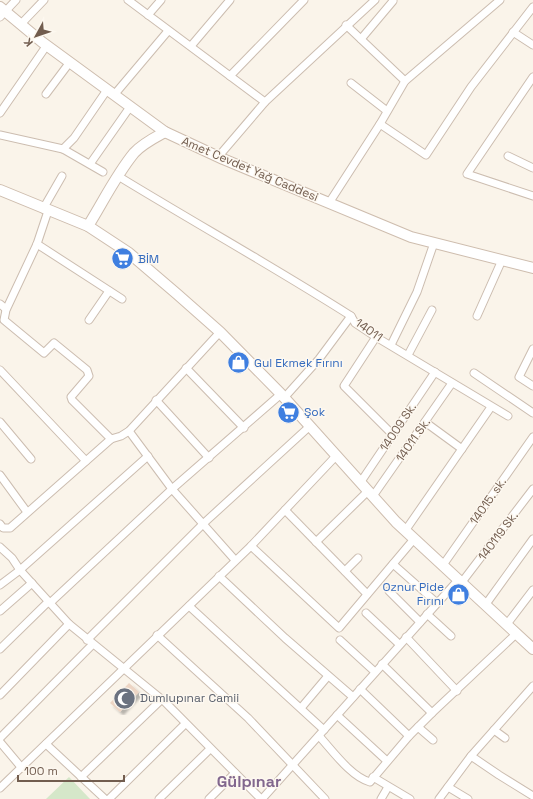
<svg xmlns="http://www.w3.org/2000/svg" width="533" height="799" viewBox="0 0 533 799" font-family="'Space Grotesk',sans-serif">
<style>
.green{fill:#d5e7c9}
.building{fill:#edd5c4;filter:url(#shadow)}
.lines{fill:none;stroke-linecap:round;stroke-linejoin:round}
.minor-casing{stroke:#ccbdb0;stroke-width:9}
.secondary-casing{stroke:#cebdae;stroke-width:12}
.minor{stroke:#fff;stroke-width:7}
.secondary{stroke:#fff;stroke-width:10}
.labels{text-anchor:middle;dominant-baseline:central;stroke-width:3;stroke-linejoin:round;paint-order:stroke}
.street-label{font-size:12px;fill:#725d4f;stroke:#fdf8f0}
.shop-label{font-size:12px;fill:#366cbe;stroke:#fdf8f0;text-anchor:start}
.worship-label{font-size:12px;fill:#5b616d;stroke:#fdf8f0;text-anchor:start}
.district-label{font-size:16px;font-weight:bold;fill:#82678e;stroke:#fdf8f0}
</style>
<defs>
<filter id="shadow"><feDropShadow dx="3.5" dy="3.5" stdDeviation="1" flood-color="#0004"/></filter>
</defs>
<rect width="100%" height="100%" fill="#faf4ea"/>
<path class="green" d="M 69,777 L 90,799 L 46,799 Z"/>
<path class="building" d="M 129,683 L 139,692 L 120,712 L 110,703 Z"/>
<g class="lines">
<defs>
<g id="minor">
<path d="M 128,0 L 265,102"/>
<path d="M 148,15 L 161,0"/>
<path d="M 0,17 L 16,0"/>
<path d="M 21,24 L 44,0"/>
<path d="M 346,25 L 405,81"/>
<path d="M 513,32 L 533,45"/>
<path d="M 361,39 L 393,1"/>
<path d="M 191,46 L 230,0"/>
<path d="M 230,76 L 304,0"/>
<path d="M 533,77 L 467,174 L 533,196"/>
<path d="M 351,83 L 387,111"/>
<path d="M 46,94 L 70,62"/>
<path d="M 114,95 L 168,31"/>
<path d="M 0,113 L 47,45"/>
<path d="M 380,124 L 426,155 L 471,87 L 533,7"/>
<path d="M 0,135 L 63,149 L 74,138 L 107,90"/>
<path d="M 63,149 L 103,172"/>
<path d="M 508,156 L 533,168"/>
<path d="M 218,157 L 265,102 L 375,0"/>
<path d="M 90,164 L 130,107"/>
<path d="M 118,176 C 195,223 274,267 351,316 L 355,323 L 376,337 L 508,416"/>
<path d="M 329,203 L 380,124 L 405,81 L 500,0"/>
<path d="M 43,209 L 62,176"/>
<path d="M 48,211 L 37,244 L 6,310 L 4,320 L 44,353 L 54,343 L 87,370 L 89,376 L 71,397 L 72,400 L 111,439"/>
<path d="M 37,244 L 122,299"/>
<path d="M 0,304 L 6,309"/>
<path d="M 477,316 L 502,260"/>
<path d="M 89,320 L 109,291"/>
<path d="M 376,337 L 344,386 L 393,435"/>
<path d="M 391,345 L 417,292 L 434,243"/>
<path d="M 533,349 L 519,377 L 533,386"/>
<path d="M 408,355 L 432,310"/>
<path d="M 186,368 L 244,428"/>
<path d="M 0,370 L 86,461"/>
<path d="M 474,373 L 533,413"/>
<path d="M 284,398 L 319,359 L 351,316"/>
<path d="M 156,400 L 209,458"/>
<path d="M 0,422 L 31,459"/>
<path d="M 425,422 L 462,449"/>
<path d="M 129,431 L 172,489 L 235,560"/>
<path d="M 0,475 L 27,512"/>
<path d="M 360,483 L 435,372"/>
<path d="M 373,496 L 452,383"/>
<path d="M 285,510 L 367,594"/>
<path d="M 0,524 L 3,528 L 10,528 L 111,439 L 121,436 L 129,431 L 220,332"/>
<path d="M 405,531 L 491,407"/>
<path d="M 316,542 L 368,491"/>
<path d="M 251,546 L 339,628 L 414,539"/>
<path d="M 0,547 L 12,558 L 20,570 L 69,624 L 165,702 L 261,799"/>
<path d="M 393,564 L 437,603"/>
<path d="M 443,565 L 533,437"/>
<path d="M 345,571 L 358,558"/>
<path d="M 219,576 L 285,638 L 353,697"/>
<path d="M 462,582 L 533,489"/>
<path d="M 0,585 L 20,570 L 148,456"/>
<path d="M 389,591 L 420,622"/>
<path d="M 50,603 L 172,489 L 281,394"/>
<path d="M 486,604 L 533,539"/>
<path d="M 189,606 L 324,730"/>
<path d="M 0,611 L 32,583"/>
<path d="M 366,613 L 399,644"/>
<path d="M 427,614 L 451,636"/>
<path d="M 507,624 L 533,590"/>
<path d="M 157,635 L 248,718 L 325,799"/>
<path d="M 406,637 L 457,691"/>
<path d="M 87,640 L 204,523 L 310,426"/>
<path d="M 340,640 L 375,672"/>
<path d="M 0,649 L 48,602"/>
<path d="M 382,664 L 432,713"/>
<path d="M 360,689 L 409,736"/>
<path d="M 0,695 L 69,624"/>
<path d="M 301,708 L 328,676"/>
<path d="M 337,715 L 387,761"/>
<path d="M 418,727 L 433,740"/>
<path d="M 494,730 L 505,738"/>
<path d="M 319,736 C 332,750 351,777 370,782 L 409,736 L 432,713 L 517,633"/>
<path d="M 0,738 L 92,645"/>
<path d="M 0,742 L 21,767"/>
<path d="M 46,744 L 105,799"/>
<path d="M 471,756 L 499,775 L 533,796"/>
<path d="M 81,777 L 161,700"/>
<path d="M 373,777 L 410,799"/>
<path d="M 448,787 L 468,799"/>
<path d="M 0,788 L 251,546 L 336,456"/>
<path d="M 109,799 L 185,724"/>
<path d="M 159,799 L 210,749"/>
<path d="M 209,799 L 235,773"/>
<path d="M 262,799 L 459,579"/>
<path d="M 381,799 L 388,787"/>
<path d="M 439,799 L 471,756 L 533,686"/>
</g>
<g id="secondary">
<path d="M 0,7 L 42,42 L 165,132 L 223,159 L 411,237 L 533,268"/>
<path d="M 0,190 L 88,226 L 129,253 L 177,294 L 220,332 L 281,394 L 396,522 L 533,649"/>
<path d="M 88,226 C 103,202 116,175 134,153 C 142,144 154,138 165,132"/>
</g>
</defs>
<use href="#minor" class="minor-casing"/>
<use href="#secondary" class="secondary-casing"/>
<use href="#minor" class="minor"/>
<use href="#secondary" class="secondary"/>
</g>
<defs>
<symbol id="supermarket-disc" viewBox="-11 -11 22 22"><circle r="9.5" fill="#3f7fe0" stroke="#fdf8f0"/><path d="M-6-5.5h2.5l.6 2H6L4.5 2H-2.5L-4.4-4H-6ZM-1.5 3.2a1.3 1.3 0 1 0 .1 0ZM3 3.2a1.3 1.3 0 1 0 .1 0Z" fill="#fff"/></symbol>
<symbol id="shop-disc" viewBox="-11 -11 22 22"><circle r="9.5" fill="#3f7fe0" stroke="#fdf8f0"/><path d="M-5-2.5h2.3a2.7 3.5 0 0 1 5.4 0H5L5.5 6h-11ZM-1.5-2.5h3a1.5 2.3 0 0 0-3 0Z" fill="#fff"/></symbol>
<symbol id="mosque-disc" viewBox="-11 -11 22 22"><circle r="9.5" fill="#6b7280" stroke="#fdf8f0"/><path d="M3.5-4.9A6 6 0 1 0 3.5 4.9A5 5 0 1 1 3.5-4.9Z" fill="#fff"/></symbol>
</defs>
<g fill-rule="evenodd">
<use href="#supermarket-disc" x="110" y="246" width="25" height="25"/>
<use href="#shop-disc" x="226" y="350" width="25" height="25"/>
<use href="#supermarket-disc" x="276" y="400" width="25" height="25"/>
<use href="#shop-disc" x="446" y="582" width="25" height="25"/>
<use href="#mosque-disc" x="112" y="686" width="25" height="25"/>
</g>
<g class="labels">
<g class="street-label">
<text transform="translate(250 169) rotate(23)">Amet Cevdet Yağ Caddesi</text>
<text transform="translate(369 330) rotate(35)">14011</text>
<text transform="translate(398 427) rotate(-56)">14009 Sk.</text>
<text transform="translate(413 440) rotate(-55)">14011 Sk.</text>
<text transform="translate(488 501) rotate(-55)">14015. sk.</text>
<text transform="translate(498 536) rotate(-53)">140119 Sk.</text>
</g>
<g class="shop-label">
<text x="138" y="259">BİM</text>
<text x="254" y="363">Gul Ekmek Fırını</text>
<text x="304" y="412">Şok</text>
<text x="444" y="587" text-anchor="end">Oznur Pide<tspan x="444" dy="14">Fırını</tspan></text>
</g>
<g class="worship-label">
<text x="140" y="698">Dumlupınar Camii</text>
</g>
<g class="district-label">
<text x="249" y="781">Gülpınar</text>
</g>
</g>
<g transform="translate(36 36) rotate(230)" stroke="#fdf8f0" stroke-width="3" paint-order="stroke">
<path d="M0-3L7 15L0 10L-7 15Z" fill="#725d4f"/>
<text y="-6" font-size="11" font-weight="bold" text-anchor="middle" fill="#725d4f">K</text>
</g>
<path d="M18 775v6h106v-6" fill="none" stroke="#725d4f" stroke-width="2"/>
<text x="24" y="775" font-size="12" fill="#725d4f" stroke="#fdf8f0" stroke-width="3" paint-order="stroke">100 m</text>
</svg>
